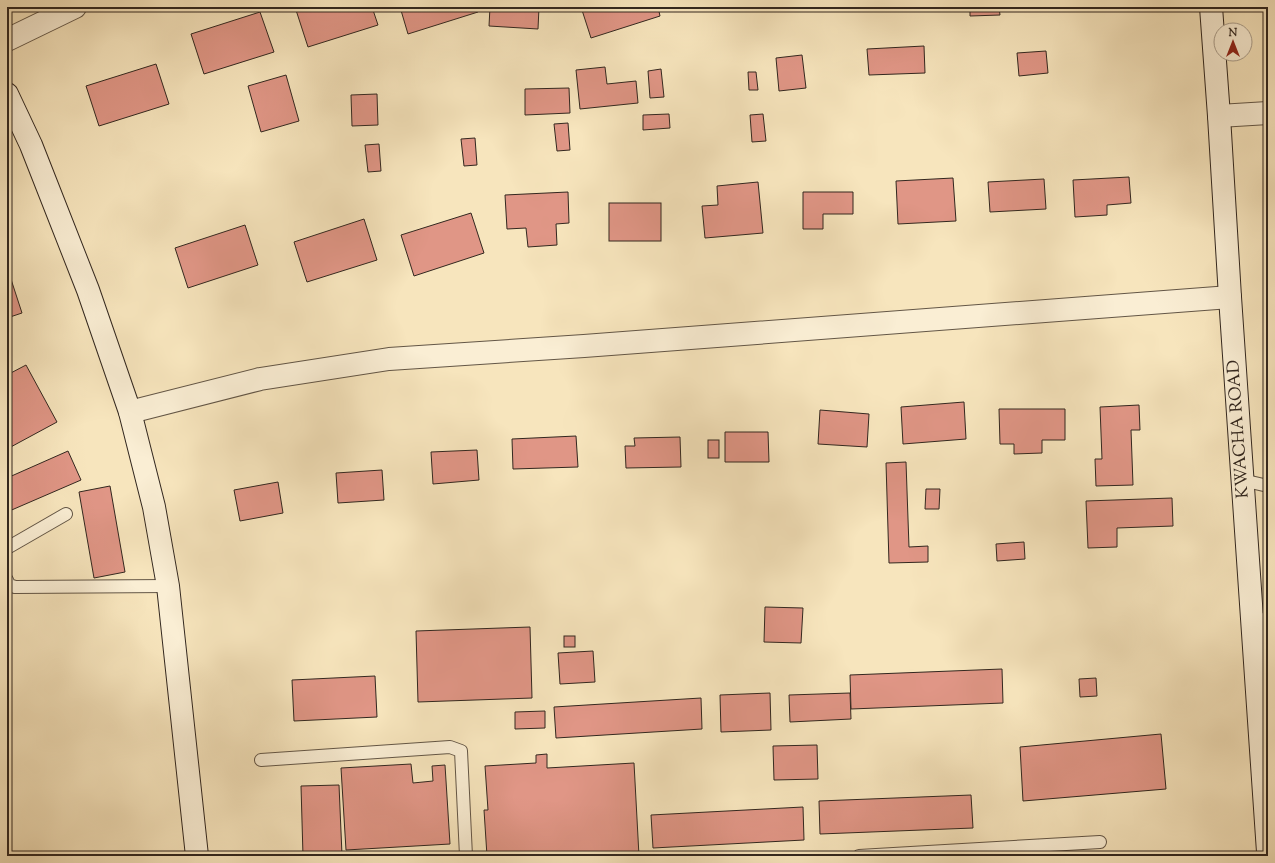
<svg xmlns="http://www.w3.org/2000/svg" width="1275" height="863" viewBox="0 0 1275 863" font-family="'Sorts Mill Goudy',serif">
<style>
.building{fill:#e09686;stroke:#32271f}
.lines{fill:none;stroke-linecap:round;stroke-linejoin:round}
.lane-casing{stroke:#635646;stroke-width:14}
.street-casing{stroke:#635646;stroke-width:24}
.secondary-casing{stroke:#32271f;stroke-width:24}
.lane{stroke:#faeed4;stroke-width:12}
.street{stroke:#faeed4;stroke-width:22}
.secondary{stroke:#faeed4;stroke-width:22}
.labels{text-anchor:middle;dominant-baseline:central;stroke-width:4;stroke-linejoin:round;paint-order:stroke}
.street-label{font-size:17px;fill:#32271f;stroke:#faeed4}
</style>
<rect width="100%" height="100%" fill="#f7e5bd"/>
<filter id="stains"><feTurbulence type="fractalNoise" baseFrequency=".005" numOctaves="4"/><feColorMatrix values="0 0 0 0 .2 0 0 0 0 .09 0 0 0 0 .02 0 0 0 .5 -.17"/></filter>
<radialGradient id="worn" r=".72"><stop offset=".6" stop-color="#630" stop-opacity="0"/><stop offset="1" stop-color="#630" stop-opacity=".3"/></radialGradient>
<g class="building">
<path d="M 295,7 L 372,7 L 378,25 L 308,47 Z"/>
<path d="M 400,7 L 477,7 L 478,12 L 408,34 Z"/>
<path d="M 490,7 L 539,7 L 538,29 L 489,26 Z"/>
<path d="M 581,7 L 658,7 L 660,16 L 591,38 Z"/>
<path d="M 970,7 L 999,7 L 1000,15 L 970,16 Z"/>
<path d="M 260,12 L 274,52 L 204,74 L 191,34 Z"/>
<path d="M 924,46 L 925,73 L 869,75 L 867,49 Z"/>
<path d="M 1046,51 L 1048,73 L 1019,76 L 1017,53 Z"/>
<path d="M 802,55 L 806,88 L 779,91 L 776,58 Z"/>
<path d="M 156,64 L 169,104 L 99,126 L 86,86 Z"/>
<path d="M 605,67 L 607,84 L 636,81 L 638,103 L 580,109 L 576,70 Z"/>
<path d="M 661,69 L 664,97 L 650,98 L 648,71 Z"/>
<path d="M 748,72 L 756,72 L 758,90 L 749,90 Z"/>
<path d="M 286,75 L 299,121 L 261,132 L 248,86 Z"/>
<path d="M 569,88 L 570,113 L 525,115 L 525,89 Z"/>
<path d="M 377,94 L 378,125 L 352,126 L 351,95 Z"/>
<path d="M 669,114 L 670,128 L 643,130 L 643,115 Z"/>
<path d="M 763,114 L 766,141 L 752,142 L 750,115 Z"/>
<path d="M 568,123 L 570,150 L 557,151 L 554,124 Z"/>
<path d="M 475,138 L 477,165 L 464,166 L 461,139 Z"/>
<path d="M 379,144 L 381,171 L 368,172 L 365,145 Z"/>
<path d="M 1129,177 L 1131,203 L 1107,205 L 1107,215 L 1075,217 L 1073,180 Z"/>
<path d="M 953,178 L 956,221 L 898,224 L 896,181 Z"/>
<path d="M 1044,179 L 1046,209 L 990,212 L 988,182 Z"/>
<path d="M 758,182 L 763,233 L 705,238 L 702,206 L 718,205 L 717,186 Z"/>
<path d="M 568,192 L 569,223 L 556,224 L 557,245 L 528,247 L 526,228 L 507,229 L 505,195 Z"/>
<path d="M 803,192 L 853,192 L 853,214 L 823,214 L 823,229 L 803,229 Z"/>
<rect x="609" y="203" width="52" height="38"/>
<path d="M 471,213 L 484,253 L 414,276 L 401,235 Z"/>
<path d="M 364,219 L 377,260 L 307,282 L 294,242 Z"/>
<path d="M 245,225 L 258,265 L 188,288 L 175,248 Z"/>
<path d="M 7,267 L 22,313 L 7,318 Z"/>
<path d="M 26,365 L 57,422 L 7,449 L 7,375 Z"/>
<path d="M 964,402 L 966,439 L 903,444 L 901,407 Z"/>
<path d="M 1139,405 L 1140,430 L 1131,430 L 1133,485 L 1096,486 L 1095,459 L 1102,459 L 1100,407 Z"/>
<path d="M 999,409 L 1065,409 L 1065,440 L 1042,440 L 1042,453 L 1014,454 L 1014,444 L 1000,444 Z"/>
<path d="M 820,410 L 869,414 L 867,447 L 818,444 Z"/>
<path d="M 725,432 L 768,432 L 769,462 L 725,462 Z"/>
<path d="M 576,436 L 578,467 L 513,469 L 512,439 Z"/>
<path d="M 680,437 L 681,467 L 626,468 L 625,446 L 635,446 L 634,438 Z"/>
<rect x="708" y="440" width="11" height="18"/>
<path d="M 477,450 L 479,480 L 433,484 L 431,452 Z"/>
<path d="M 68,451 L 81,480 L 7,512 L 7,478 Z"/>
<path d="M 906,462 L 909,547 L 928,546 L 928,562 L 889,563 L 886,463 Z"/>
<path d="M 382,470 L 384,500 L 338,503 L 336,473 Z"/>
<path d="M 278,482 L 283,513 L 240,521 L 234,490 Z"/>
<path d="M 110,486 L 125,572 L 94,578 L 79,492 Z"/>
<path d="M 926,489 L 940,489 L 939,509 L 925,509 Z"/>
<path d="M 1172,498 L 1173,526 L 1117,528 L 1117,547 L 1088,548 L 1086,501 Z"/>
<path d="M 1024,542 L 1025,559 L 997,561 L 996,544 Z"/>
<path d="M 765,607 L 803,608 L 801,643 L 764,642 Z"/>
<path d="M 530,627 L 532,698 L 418,702 L 416,631 Z"/>
<rect x="564" y="636" width="11" height="11"/>
<path d="M 593,651 L 595,682 L 560,684 L 558,653 Z"/>
<path d="M 1002,669 L 1003,703 L 851,709 L 850,675 Z"/>
<path d="M 375,676 L 377,717 L 294,721 L 292,680 Z"/>
<path d="M 1096,678 L 1097,696 L 1080,697 L 1079,679 Z"/>
<path d="M 770,693 L 771,730 L 721,732 L 720,695 Z"/>
<path d="M 850,693 L 851,719 L 790,722 L 789,695 Z"/>
<path d="M 701,698 L 702,729 L 556,738 L 554,707 Z"/>
<path d="M 545,711 L 545,728 L 515,729 L 515,712 Z"/>
<path d="M 1161,734 L 1166,789 L 1023,801 L 1020,747 Z"/>
<path d="M 817,745 L 818,779 L 774,780 L 773,746 Z"/>
<path d="M 547,754 L 547,768 L 634,763 L 639,856 L 487,856 L 484,810 L 488,810 L 485,766 L 536,763 L 536,755 Z"/>
<path d="M 411,764 L 413,783 L 433,781 L 432,766 L 445,765 L 450,844 L 346,850 L 341,768 Z"/>
<path d="M 339,785 L 342,855 L 303,856 L 301,786 Z"/>
<path d="M 971,795 L 973,828 L 820,834 L 819,801 Z"/>
<path d="M 803,807 L 804,840 L 653,848 L 651,815 Z"/>
</g>
<g class="lines">
<defs>
<g id="lane">
<path d="M 1242,480 L 1268,486"/>
<path d="M 7,548 L 66,514"/>
<path d="M 7,580 L 9,585 L 15,587 L 168,586"/>
<path d="M 1252,622 L 1268,618"/>
<path d="M 261,760 L 450,747 L 461,751 L 466,856"/>
<path d="M 859,856 L 1100,842"/>
</g>
<g id="street">
<path d="M 7,40 L 75,7"/>
<path d="M 1219,116 L 1268,113"/>
<path d="M 130,412 L 260,379 L 389,359 L 584,346 L 1230,297"/>
</g>
<g id="secondary">
<path d="M 1211,7 L 1219,116 L 1230,297 L 1268,852"/>
<path d="M 7,94 L 31,145 L 88,290 L 130,412 L 154,507 L 168,586 L 197,856"/>
</g>
</defs>
<use href="#lane" class="lane-casing"/>
<use href="#street" class="street-casing"/>
<use href="#secondary" class="secondary-casing"/>
<use href="#lane" class="lane"/>
<use href="#street" class="street"/>
<use href="#secondary" class="secondary"/>
</g>
<g class="labels">
<g class="street-label">
<text transform="translate(1239 429) rotate(-94)">KWACHA ROAD</text>
</g>
</g>
<rect width="1275" height="863" fill="none" stroke="#f7e5bd" stroke-width="24"/>
<rect x="8" y="8" width="1259" height="847" fill="none" stroke="#32271f" stroke-width="2"/>
<rect x="12" y="12" width="1251" height="839" fill="none" stroke="#32271f"/>
<g transform="translate(1233 42)"><circle r="19" fill="#faeed4" stroke="#aa9e8c"/>
<path d="M0-3L7 15L0 10L-7 15Z" fill="#8f2418"/>
<text y="-6" font-size="11" font-weight="bold" text-anchor="middle" fill="#32271f">N</text>
</g>
<rect width="100%" height="100%" filter="url(#stains)"/>
<rect width="100%" height="100%" fill="url(#worn)"/>
</svg>
